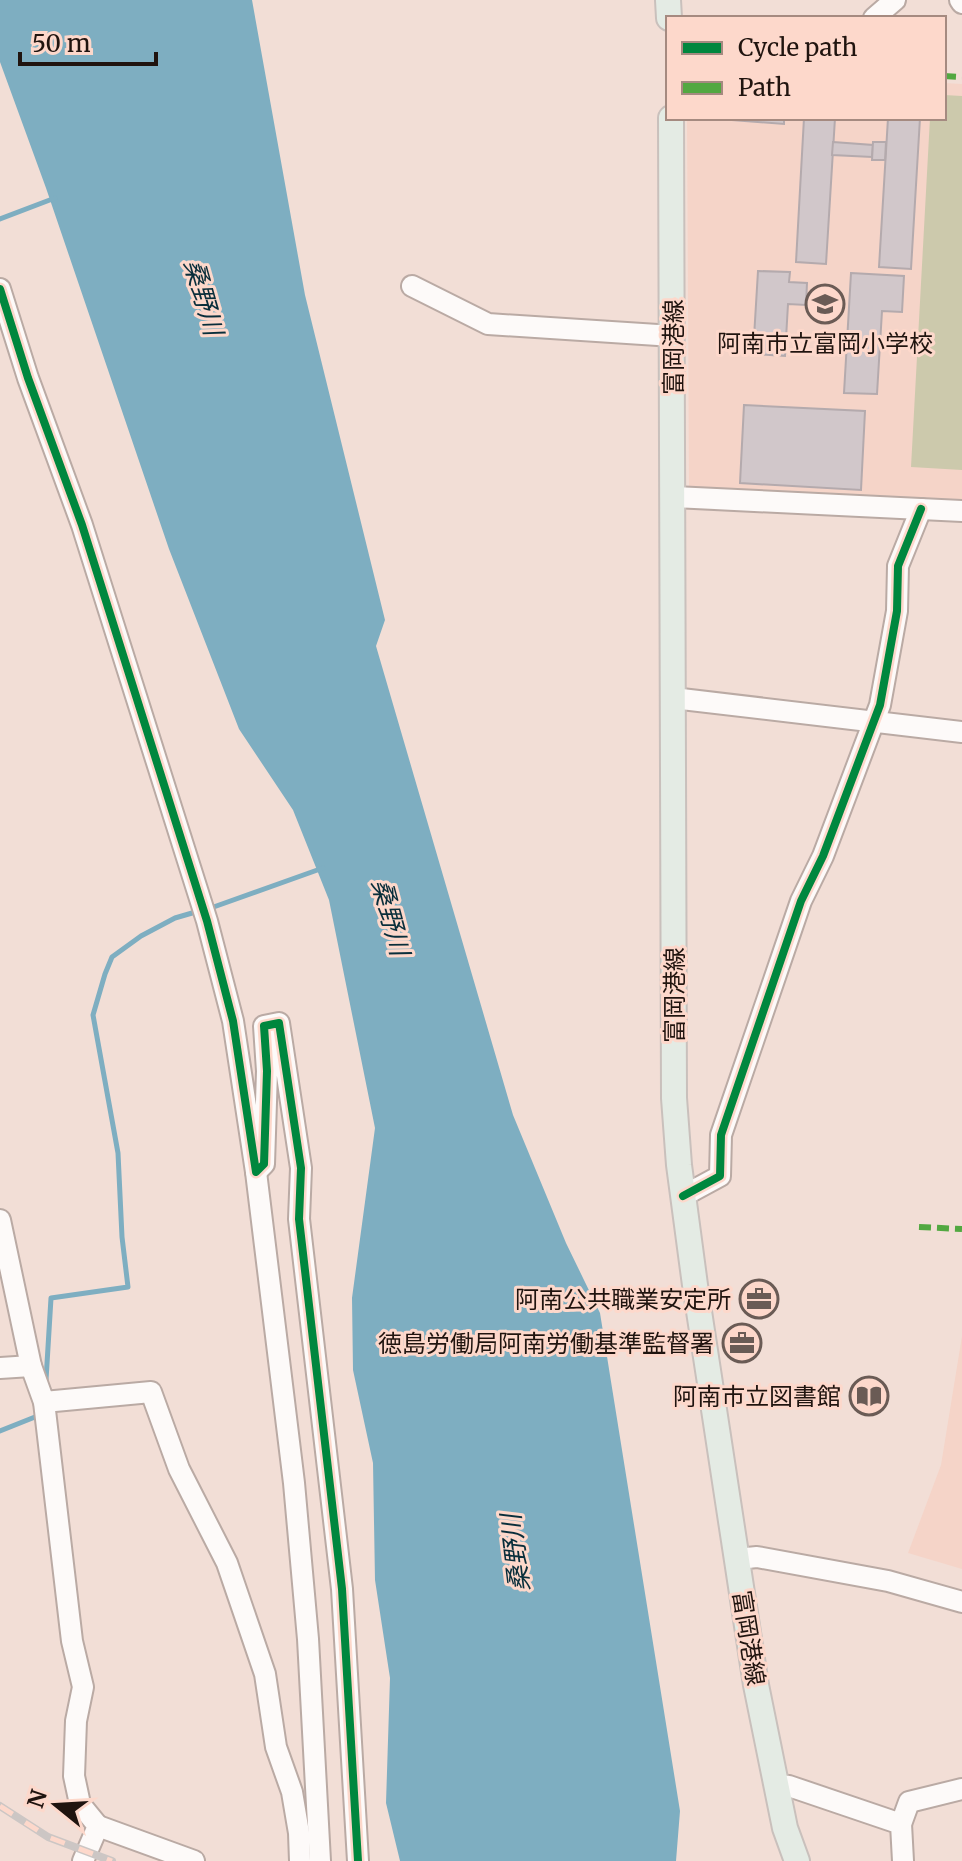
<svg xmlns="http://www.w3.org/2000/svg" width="962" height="1861" viewBox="0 0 962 1861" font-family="Merriweather,'Noto Sans JP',serif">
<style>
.built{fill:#f5d4c8}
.green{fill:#ccc9ac}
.water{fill:#7eaec1}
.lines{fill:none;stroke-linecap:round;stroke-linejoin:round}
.stream{stroke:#7eaec1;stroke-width:5}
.building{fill:#d1c7ca;stroke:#b4aaad;stroke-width:2}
.minor-casing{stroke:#baaaa4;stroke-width:24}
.major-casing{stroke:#c9c0bc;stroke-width:28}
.minor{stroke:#fdfaf9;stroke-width:20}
.major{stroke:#e4ebe4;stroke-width:24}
.rail-casing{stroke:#ccc6c4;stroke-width:8}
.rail{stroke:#fdd8cb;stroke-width:5;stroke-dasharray:15;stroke-linecap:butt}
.quiet{stroke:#52a841;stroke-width:6;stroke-dasharray:12 6;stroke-linecap:butt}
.cycleway-casing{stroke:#fdd8cb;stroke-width:13}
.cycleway{stroke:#00873e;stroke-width:8}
.labels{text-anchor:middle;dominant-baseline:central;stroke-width:6;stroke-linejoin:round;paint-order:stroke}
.poi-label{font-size:24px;fill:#20140f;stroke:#fdd8cb;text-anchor:end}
.street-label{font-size:24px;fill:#20140f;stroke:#fdd8cb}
.water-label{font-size:26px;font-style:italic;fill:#092e3b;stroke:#fdd8cb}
</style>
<rect width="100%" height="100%" fill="#f2ded6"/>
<g class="built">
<path d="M 944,83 L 962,84 L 962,504 L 689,490 L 687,118 L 944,118 Z"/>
<path d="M 962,1336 L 962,1569 L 908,1553 L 941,1465 Z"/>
</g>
<path class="green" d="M 944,95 L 962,96 L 962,470 L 911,467 L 930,118 L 944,118 Z"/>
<path class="water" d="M 0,0 L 252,0 L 305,295 L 385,620 L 376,646 L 513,1115 L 566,1243 L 600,1313 L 680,1811 L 676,1861 L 400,1861 L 386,1803 L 390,1678 L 375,1580 L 373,1463 L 353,1370 L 352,1298 L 375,1128 L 329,900 L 293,810 L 239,729 L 169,549 L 46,188 L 0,62 Z"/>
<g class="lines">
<g class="stream">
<path d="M 0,219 L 55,198"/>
<path d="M 208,909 L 323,868"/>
<path d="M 46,1380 L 51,1298 L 128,1287 L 122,1237 L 118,1153 L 93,1015 L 105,974 L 112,957 L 141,936 L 175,918 L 199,911"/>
<path d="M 0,1431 L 40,1415"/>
</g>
</g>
<g class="building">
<path d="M 706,118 L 784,118 L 784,124 Z"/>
<path d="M 804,118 L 835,118 L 826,264 L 796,262 Z"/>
<path d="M 888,118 L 920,118 L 911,269 L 879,267 Z"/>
<path d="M 833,142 L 873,145 L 872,157 L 832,155 Z"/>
<path d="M 873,142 L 886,142 L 885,160 L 872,160 Z"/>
<path d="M 758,271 L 790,272 L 789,282 L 807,283 L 806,305 L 788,304 L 785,356 L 753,354 Z"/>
<path d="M 851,273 L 904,276 L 902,312 L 882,311 L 877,394 L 844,393 Z"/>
<path d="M 744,405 L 865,411 L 861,490 L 740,483 Z"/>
</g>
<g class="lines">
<defs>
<g id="minor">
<path d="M 960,0 L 962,3"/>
<path d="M 874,18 L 895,0"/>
<path d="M 412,286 L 488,324 L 673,336"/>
<path d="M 0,289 L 28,378 L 82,525 L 207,921 L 233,1021 L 256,1172 L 264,1164 L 267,1071 L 264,1026 L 279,1023 L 301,1168 L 299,1219 L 342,1589 L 358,1861"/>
<path d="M 674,497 L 962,511"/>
<path d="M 673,698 L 962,732"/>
<path d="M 256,1172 L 294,1483 L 308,1639 L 320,1861"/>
<path d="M 683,1196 L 720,1176 L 721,1135 L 801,901 L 823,856 L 880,705 L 897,611 L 898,566 L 921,509"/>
<path d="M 0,1220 L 31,1366 L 44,1402 L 72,1641 L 83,1687 L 76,1721 L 74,1776 L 80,1804 L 98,1826 L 83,1861"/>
<path d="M 0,1368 L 31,1366"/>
<path d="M 44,1402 L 151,1392 L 179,1469 L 227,1563 L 265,1674 L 276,1747 L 292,1792 L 299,1833 L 300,1861"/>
<path d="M 737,1559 L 757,1557 L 888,1581 L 962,1602"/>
<path d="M 776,1785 L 789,1786 L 901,1824 L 903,1861"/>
<path d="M 901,1824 L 909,1802 L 962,1789"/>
<path d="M 98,1826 L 194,1861"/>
</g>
<g id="major">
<path d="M 668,0 L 669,18"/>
<path d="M 671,118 L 674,1098 L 679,1165 L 695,1285 L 756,1685 L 785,1828 L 797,1861"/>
</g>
</defs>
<use href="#minor" class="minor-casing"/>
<use href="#major" class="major-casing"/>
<use href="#minor" class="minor"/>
<use href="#major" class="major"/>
<defs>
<path id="rail" d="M 0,1806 L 48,1837 L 112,1861"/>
</defs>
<use href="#rail" class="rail-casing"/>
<use href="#rail" class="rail"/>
<g class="quiet">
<path d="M 944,76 L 962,77"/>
<path d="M 919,1227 L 962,1229"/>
</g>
<defs>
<g id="cycleway">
<path d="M 0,289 L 28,378 L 82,525 L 207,921 L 233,1021 L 256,1172 L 264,1164 L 267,1071 L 264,1026 L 279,1023 L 301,1168 L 299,1219 L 342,1589 L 358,1861"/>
<path d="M 683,1196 L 720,1176 L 721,1135 L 801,901 L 823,856 L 880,705 L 897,611 L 898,566 L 921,509"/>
</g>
</defs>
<use href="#cycleway" class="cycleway-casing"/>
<use href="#cycleway" class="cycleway"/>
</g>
<defs>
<symbol id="school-ring" viewBox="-11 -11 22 22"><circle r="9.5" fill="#fdd8cb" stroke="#6a5b55" stroke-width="1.5"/><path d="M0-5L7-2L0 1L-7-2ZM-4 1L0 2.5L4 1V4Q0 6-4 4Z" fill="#6a5b55"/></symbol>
<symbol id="office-ring" viewBox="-11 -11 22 22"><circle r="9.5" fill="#fdd8cb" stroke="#6a5b55" stroke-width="1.5"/><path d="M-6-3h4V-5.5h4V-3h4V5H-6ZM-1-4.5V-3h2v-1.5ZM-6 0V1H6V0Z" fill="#6a5b55"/></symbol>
<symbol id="library-ring" viewBox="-11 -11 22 22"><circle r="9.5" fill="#fdd8cb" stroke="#6a5b55" stroke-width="1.5"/><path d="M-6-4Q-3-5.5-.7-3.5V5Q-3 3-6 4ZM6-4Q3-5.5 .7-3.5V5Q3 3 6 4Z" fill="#6a5b55"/></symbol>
</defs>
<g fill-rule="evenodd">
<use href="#school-ring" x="803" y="282" width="44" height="44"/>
<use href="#office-ring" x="737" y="1277" width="44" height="44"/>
<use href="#office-ring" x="720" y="1321" width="44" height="44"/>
<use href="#library-ring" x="847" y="1374" width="44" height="44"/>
</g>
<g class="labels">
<g class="poi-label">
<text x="825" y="343" text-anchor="middle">阿南市立富岡小学校</text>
<text x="731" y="1299">阿南公共職業安定所</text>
<text x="714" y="1343">徳島労働局阿南労働基準監督署</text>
<text x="841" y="1396">阿南市立図書館</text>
</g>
<g class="street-label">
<text transform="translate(673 347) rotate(-90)">富岡港線</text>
<text transform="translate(674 995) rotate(-90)">富岡港線</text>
<text transform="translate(749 1638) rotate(81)">富岡港線</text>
</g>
<g class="water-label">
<text transform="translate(204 297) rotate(74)">桑野川</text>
<text transform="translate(391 917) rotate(75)">桑野川</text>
<text transform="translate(515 1553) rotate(-97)">桑野川</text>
</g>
</g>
<rect x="666" y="16" width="280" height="104" fill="#fdd8cb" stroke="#a58a80" stroke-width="2"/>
<rect x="682" y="42" width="40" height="12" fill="#00873e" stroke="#a58a80" stroke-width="2"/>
<text x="738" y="56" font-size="24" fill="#20140f">Cycle path</text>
<rect x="682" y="82" width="40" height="12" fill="#52a841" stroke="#a58a80" stroke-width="2"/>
<text x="738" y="96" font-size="24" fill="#20140f">Path</text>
<g transform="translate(56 1805) rotate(288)" stroke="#fdd8cb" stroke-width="6" paint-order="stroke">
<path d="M0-6L14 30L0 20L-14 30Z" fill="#20140f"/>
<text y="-12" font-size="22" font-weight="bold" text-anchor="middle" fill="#20140f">N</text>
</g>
<path d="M20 52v12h136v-12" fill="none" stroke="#20140f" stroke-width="4"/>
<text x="32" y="52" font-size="24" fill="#20140f" stroke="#fdd8cb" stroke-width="6" paint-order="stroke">50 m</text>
</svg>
